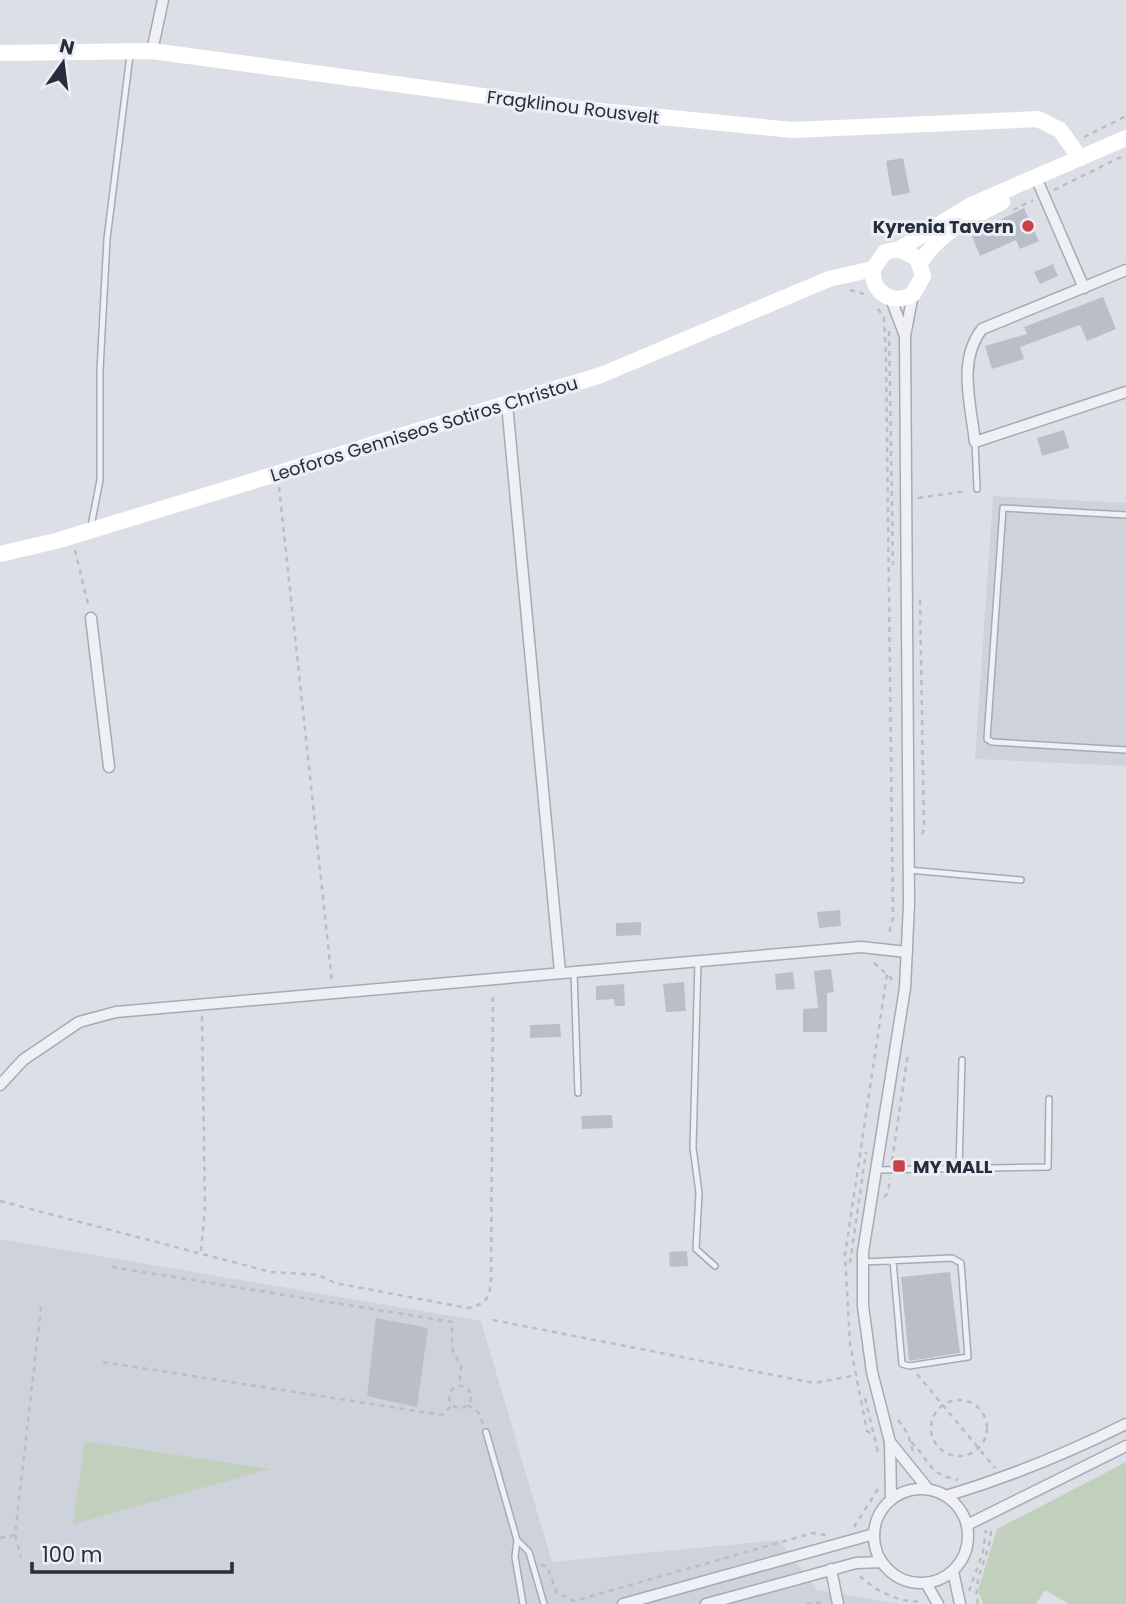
<svg xmlns="http://www.w3.org/2000/svg" width="1126" height="1604" viewBox="0 0 1126 1604" font-family="Poppins,sans-serif">
<style>
.built{fill:#ced2db}
.green{fill:#c1d0bd}
.building{fill:#babec9}
.lines{fill:none;stroke-linecap:round;stroke-linejoin:round}
.lane-casing{stroke:#a5aab3;stroke-width:8}
.street-casing{stroke:#a5aab3;stroke-width:13}
.path{stroke:#bbbdc5;stroke-width:2.5;stroke-dasharray:5 5;stroke-linecap:butt}
.lane{stroke:#eff0f5;stroke-width:5}
.street{stroke:#eff0f5;stroke-width:10}
.secondary{stroke:#fff;stroke-width:16}
.poi-dot{fill:#cc404c;stroke:#ebeef4;stroke-width:2.5}
.labels{text-anchor:middle;dominant-baseline:central;stroke-width:6;stroke-linejoin:round;paint-order:stroke}
.street-label{font-size:18px;fill:#262d3c;stroke:#ebeef4}
.poi-label{font-size:18px;font-weight:bold;fill:#262d3c;stroke:#ebeef4;text-anchor:end}
</style>
<rect width="100%" height="100%" fill="#dce0e6"/>
<g class="built">
<path d="M 993,496 L 1126,503 L 1126,766 L 975,759 Z"/>
<path d="M 0,1239 L 481,1321 L 552,1562 L 779,1540 L 817,1590 L 902,1604 L 0,1604 Z"/>
</g>
<g class="green">
<path d="M 85,1441 L 270,1469 L 73,1524 Z"/>
<path d="M 1126,1462 L 1126,1604 L 1069,1604 L 1045,1590 L 1036,1604 L 983,1604 L 978,1590 L 997,1529 Z"/>
</g>
<g class="building">
<path d="M 903,158 L 910,193 L 892,196 L 886,161 Z"/>
<path d="M 1024,208 L 1039,241 L 1020,249 L 1016,240 L 980,256 L 971,234 Z"/>
<path d="M 1053,264 L 1058,276 L 1040,284 L 1034,272 Z"/>
<path d="M 1103,297 L 1116,329 L 1087,341 L 1080,325 L 1020,347 L 1024,359 L 992,369 L 985,346 L 1027,334 L 1024,327 Z"/>
<path d="M 1064,430 L 1069,448 L 1042,456 L 1037,438 Z"/>
<path d="M 840,910 L 841,926 L 819,928 L 817,912 Z"/>
<path d="M 641,922 L 641,935 L 616,936 L 616,923 Z"/>
<path d="M 831,969 L 834,992 L 827,993 L 827,1032 L 803,1032 L 803,1009 L 818,1008 L 814,971 Z"/>
<path d="M 793,972 L 795,989 L 776,990 L 775,974 Z"/>
<path d="M 684,982 L 686,1011 L 666,1012 L 663,984 Z"/>
<path d="M 624,984 L 625,1006 L 615,1006 L 614,999 L 596,1000 L 596,986 Z"/>
<path d="M 560,1024 L 561,1037 L 530,1038 L 530,1025 Z"/>
<path d="M 612,1115 L 613,1128 L 582,1129 L 581,1116 Z"/>
<path d="M 687,1251 L 688,1266 L 670,1267 L 669,1252 Z"/>
<path d="M 950,1272 L 960,1353 L 909,1361 L 901,1277 Z"/>
<path d="M 376,1318 L 428,1328 L 417,1407 L 367,1396 Z"/>
</g>
<g class="lines">
<defs>
<g id="lane">
<path d="M 975,442 L 977,489"/>
<path d="M 1126,515 L 1003,508 L 987,739 L 992,742 L 1126,750"/>
<path d="M 91,526 L 100,480 L 100,370 L 107,239 L 130,55"/>
<path d="M 908,870 L 1021,880"/>
<path d="M 698,961 L 693,1148 L 699,1193 L 696,1249 L 715,1266"/>
<path d="M 574,971 L 578,1093"/>
<path d="M 959,1168 L 962,1060"/>
<path d="M 875,1170 L 1048,1167 L 1049,1099"/>
<path d="M 863,1262 L 952,1258 L 961,1263 L 968,1357 L 909,1366 L 902,1364 L 893,1261"/>
<path d="M 486,1432 L 517,1540 L 515,1557 L 523,1604"/>
<path d="M 517,1540 L 529,1552 L 544,1604"/>
</g>
<g id="street">
<path d="M 152,51 L 163,0"/>
<path d="M 1038,182 L 1084,288"/>
<path d="M 1126,270 L 982,329 C 957,361 971,405 975,442 L 1126,392"/>
<path d="M 891,299 L 905,336"/>
<path d="M 507,404 L 560,972"/>
<path d="M 91,618 L 109,767"/>
<path d="M 0,1085 L 23,1060 L 79,1022 L 116,1012 L 861,947 L 907,952"/>
<path d="M 890,1442 L 928,1489"/>
<circle cx="921" cy="1536" r="47"/>
<path d="M 946,1496 C 1009,1477 1068,1453 1126,1424"/>
<path d="M 891,1499 L 890,1442 L 872,1372 L 863,1306 L 863,1252 L 905,988 L 909,904 L 905,336 L 913,294"/>
<path d="M 967,1525 L 1126,1446"/>
<path d="M 831,1569 L 838,1604"/>
<path d="M 953,1571 L 960,1604"/>
<path d="M 926,1583 L 938,1604"/>
<path d="M 623,1604 L 874,1534"/>
<path d="M 706,1604 L 856,1563 L 882,1562"/>
</g>
</defs>
<use href="#lane" class="lane-casing"/>
<use href="#street" class="street-casing"/>
<g class="path">
<path d="M 1084,137 L 1126,116"/>
<path d="M 1054,190 L 1121,157"/>
<path d="M 1013,210 L 1033,200"/>
<path d="M 850,290 L 864,294"/>
<path d="M 878,309 L 884,318 L 886,355 L 893,918 L 889,933"/>
<path d="M 889,331 L 893,565"/>
<path d="M 279,487 L 332,982"/>
<path d="M 918,498 L 967,491"/>
<path d="M 75,550 L 89,608"/>
<path d="M 920,600 L 924,830 L 921,836"/>
<path d="M 874,963 L 891,978 L 892,983"/>
<path d="M 892,1161 L 908,1053"/>
<path d="M 884,1197 L 888,1193 L 890,1178"/>
<path d="M 0,1201 L 271,1272 L 319,1275 L 335,1283 L 468,1308 C 487,1304 490,1298 491,1278 L 493,992"/>
<path d="M 201,1251 L 205,1209 L 202,1016"/>
<path d="M 850,1263 L 866,1152"/>
<path d="M 112,1267 L 452,1322 L 452,1349 L 461,1367 L 459,1386"/>
<path d="M 493,1320 L 814,1383 L 857,1375"/>
<path d="M 103,1362 L 442,1415 L 452,1405"/>
<path d="M 917,1374 L 995,1468"/>
<circle cx="460" cy="1397" r="11"/>
<path d="M 865,1398 L 878,1452"/>
<circle cx="959" cy="1428" r="28"/>
<path d="M 468,1405 L 478,1412 L 483,1424"/>
<path d="M 898,1420 L 908,1434 L 913,1452"/>
<path d="M 870,1433 L 867,1431 L 850,1344 L 845,1255 L 887,974"/>
<path d="M 911,1442 C 930,1459 925,1473 958,1480"/>
<path d="M 854,1527 L 878,1489"/>
<path d="M 15,1535 L 21,1557"/>
<path d="M 0,1538 L 15,1535 L 41,1307"/>
<path d="M 541,1565 L 547,1566 L 557,1593 L 574,1601 L 813,1533 L 826,1535"/>
<path d="M 860,1576 C 875,1591 901,1604 923,1601"/>
<path d="M 969,1591 L 983,1552 L 986,1530"/>
<path d="M 806,1604 L 826,1602"/>
<path d="M 978,1604 C 971,1577 992,1555 991,1527"/>
</g>
<use href="#lane" class="lane"/>
<use href="#street" class="street"/>
<g class="secondary">
<path d="M 0,53 L 152,51 L 580,109 L 793,130 L 1038,119 L 1060,130 L 1080,158"/>
<path d="M 899,249 L 917,258 L 923,276 L 913,294 C 893,306 871,293 873,269 L 885,252 L 899,249 L 971,205 L 1126,138"/>
<path d="M 920,263 C 940,231 970,219 1002,202"/>
<path d="M 0,554 L 56,541 L 601,375 L 829,279 L 873,269"/>
</g>
</g>
<g class="poi-dot">
<circle cx="1028" cy="226" r="7"/>
<rect x="892" y="1159" width="14" height="14" rx="3.5"/>
</g>
<g class="labels">
<g class="street-label">
<text transform="translate(573 107) rotate(7)">Fragklinou Rousvelt</text>
<text transform="translate(424 429) rotate(-17)">Leoforos Genniseos Sotiros Christou</text>
</g>
<g class="poi-label">
<text x="1014" y="226">Kyrenia Tavern</text>
<text x="913" y="1166" text-anchor="start">MY MALL</text>
</g>
</g>
<g transform="translate(63 63) rotate(14)" stroke="#ebeef4" stroke-width="5" paint-order="stroke">
<path d="M0-5L12 26L0 18L-12 26Z" fill="#262d3c"/>
<text y="-10" font-size="19" font-weight="bold" text-anchor="middle" fill="#262d3c">N</text>
</g>
<path d="M32 1562v10h200v-10" fill="none" stroke="#262d3c" stroke-width="3.5"/>
<text x="42" y="1562" font-size="21" fill="#262d3c" stroke="#ebeef4" stroke-width="5" paint-order="stroke">100 m</text>
</svg>
